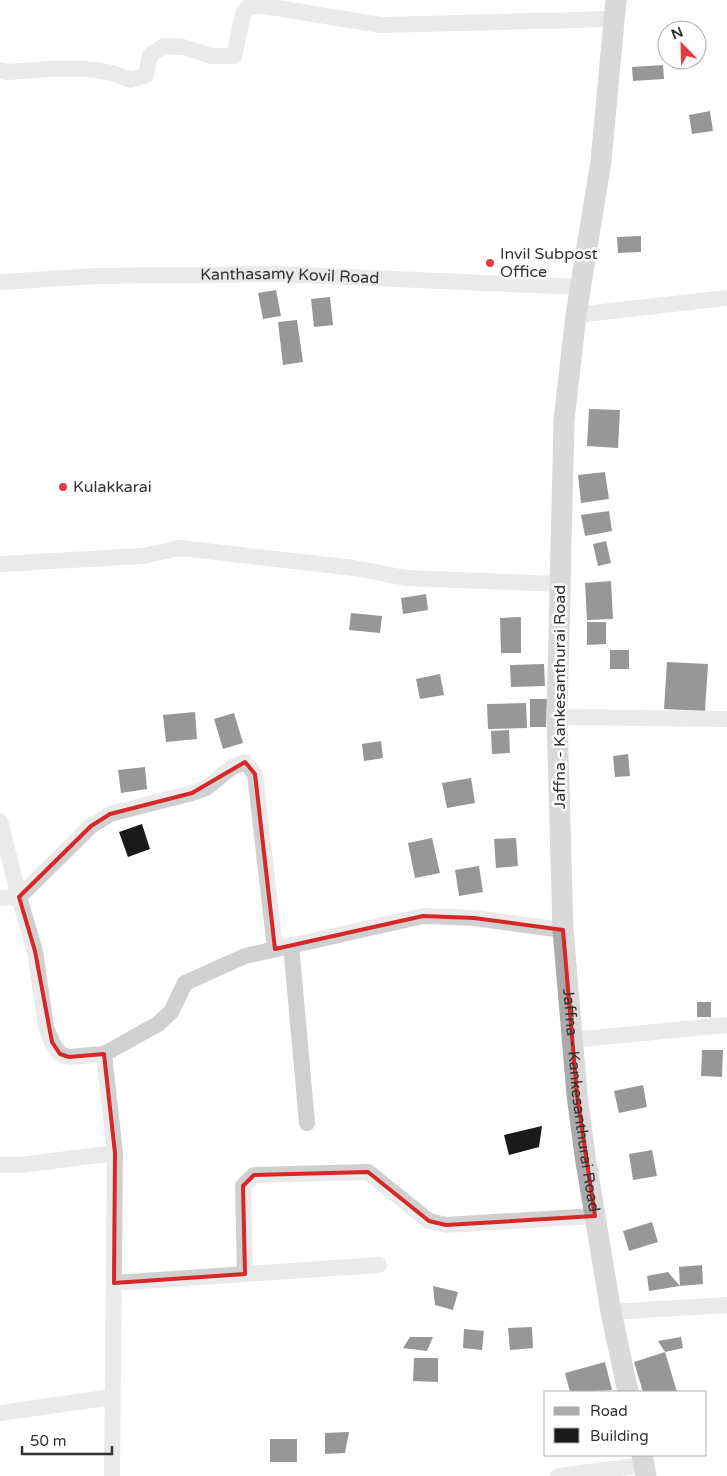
<svg xmlns="http://www.w3.org/2000/svg" width="727" height="1476" viewBox="0 0 727 1476" font-family="'Varela Round',sans-serif">
<style>
.building{fill:#1a1a1a}
.lines{fill:none;stroke-linecap:round;stroke-linejoin:round}
.minor{stroke:#d0d0d0;stroke-width:16}
.major{stroke:#ababab;stroke-width:21}
.marked{fill:none;stroke:#d62828;stroke-width:4;stroke-linejoin:round}
.poi-dot{fill:#e63946;stroke:#fff;stroke-width:2}
.labels{text-anchor:middle;dominant-baseline:central;stroke-width:5;stroke-linejoin:round;paint-order:stroke}
.poi-label{font-size:16px;fill:#333;stroke:#fff;text-anchor:start}
.street-label{font-size:16px;fill:#333;stroke:#fff}
</style>
<rect width="100%" height="100%" fill="#fff"/>
<g class="building">
<path d="M 663,65 L 664,79 L 633,81 L 632,67 Z"/>
<path d="M 710,111 L 713,131 L 692,134 L 689,115 Z"/>
<path d="M 641,236 L 641,252 L 618,253 L 617,237 Z"/>
<path d="M 276,290 L 281,316 L 263,319 L 258,293 Z"/>
<path d="M 330,297 L 333,325 L 314,327 L 311,299 Z"/>
<path d="M 297,320 L 303,362 L 283,365 L 278,322 Z"/>
<path d="M 589,409 L 620,410 L 618,448 L 587,446 Z"/>
<path d="M 605,472 L 609,499 L 581,503 L 578,475 Z"/>
<path d="M 609,511 L 612,531 L 585,536 L 581,515 Z"/>
<path d="M 606,541 L 611,563 L 598,566 L 593,544 Z"/>
<path d="M 611,581 L 613,619 L 587,620 L 585,583 Z"/>
<path d="M 426,594 L 428,610 L 403,614 L 401,598 Z"/>
<path d="M 351,613 L 382,616 L 380,633 L 349,630 Z"/>
<path d="M 521,617 L 521,653 L 501,653 L 500,618 Z"/>
<path d="M 587,622 L 606,622 L 606,644 L 587,645 Z"/>
<rect x="610" y="650" width="19" height="19"/>
<path d="M 667,662 L 708,664 L 705,711 L 664,709 Z"/>
<path d="M 544,664 L 545,686 L 511,687 L 510,665 Z"/>
<path d="M 440,674 L 444,695 L 420,699 L 416,679 Z"/>
<path d="M 530,699 L 547,699 L 546,727 L 530,727 Z"/>
<path d="M 526,703 L 527,728 L 488,729 L 487,704 Z"/>
<path d="M 195,712 L 197,739 L 166,742 L 163,715 Z"/>
<path d="M 234,713 L 243,743 L 223,749 L 214,719 Z"/>
<path d="M 509,730 L 510,753 L 492,754 L 491,731 Z"/>
<path d="M 381,741 L 383,758 L 364,761 L 362,744 Z"/>
<path d="M 628,754 L 630,776 L 615,777 L 613,756 Z"/>
<path d="M 145,767 L 147,789 L 121,793 L 118,770 Z"/>
<path d="M 471,778 L 475,803 L 447,808 L 442,783 Z"/>
<path d="M 142,824 L 150,849 L 128,857 L 119,832 Z"/>
<path d="M 432,838 L 440,873 L 415,878 L 408,843 Z"/>
<path d="M 516,838 L 518,866 L 496,868 L 494,839 Z"/>
<path d="M 479,866 L 483,892 L 459,896 L 455,870 Z"/>
<rect x="697" y="1002" width="14" height="15"/>
<path d="M 702,1050 L 723,1050 L 722,1077 L 701,1076 Z"/>
<path d="M 643,1085 L 647,1107 L 619,1113 L 614,1091 Z"/>
<path d="M 542,1126 L 539,1147 L 509,1155 L 504,1135 Z"/>
<path d="M 652,1150 L 657,1176 L 633,1180 L 629,1154 Z"/>
<path d="M 652,1222 L 658,1242 L 629,1251 L 623,1231 Z"/>
<path d="M 702,1265 L 703,1284 L 680,1286 L 679,1267 Z"/>
<path d="M 668,1272 L 680,1286 L 649,1291 L 647,1276 Z"/>
<path d="M 433,1286 L 458,1292 L 453,1310 L 435,1305 Z"/>
<path d="M 532,1327 L 533,1348 L 510,1350 L 508,1328 Z"/>
<path d="M 464,1329 L 484,1331 L 482,1350 L 463,1348 Z"/>
<path d="M 410,1337 L 433,1337 L 427,1351 L 403,1348 Z"/>
<path d="M 681,1337 L 683,1348 L 665,1352 L 658,1341 Z"/>
<path d="M 665,1352 L 677,1392 L 643,1392 L 634,1362 Z"/>
<path d="M 414,1358 L 438,1358 L 438,1382 L 413,1381 Z"/>
<path d="M 605,1362 L 612,1390 L 570,1392 L 565,1373 Z"/>
<path d="M 349,1432 L 345,1453 L 325,1454 L 325,1433 Z"/>
<rect x="270" y="1439" width="27" height="23"/>
</g>
<g class="lines">
<g class="minor">
<path d="M 0,70 L 7,72 C 49,70 92,62 131,80 L 146,75 L 150,55 L 164,46 L 183,47 L 211,56 L 234,56 L 243,14 L 248,7 L 265,6 L 381,25 L 613,19"/>
<path id="s1" d="M 0,282 L 97,276 L 279,274 L 580,287"/>
<path d="M 576,315 L 727,298"/>
<path d="M 0,564 L 143,556 L 180,548 L 354,568 L 406,578 L 560,584"/>
<path d="M 557,717 L 727,719"/>
<path d="M 0,821 L 19,897 L 35,951 L 46,1027 L 52,1042 L 60,1054 L 69,1057 L 104,1054 L 115,1153 L 112,1476"/>
<path d="M 0,898 L 19,897 L 91,826 L 110,814 L 192,793 L 206,788 L 232,767 L 245,762 L 255,774 L 275,949"/>
<path d="M 291,945 L 307,1123"/>
<path d="M 572,1040 L 727,1025"/>
<path d="M 104,1054 L 158,1024 L 171,1012 L 185,983 L 245,956 L 423,916 L 474,918 L 563,930"/>
<path d="M 0,1165 L 20,1165 L 115,1153"/>
<path d="M 245,1274 L 243,1186 L 254,1175 L 368,1172 L 429,1221 L 446,1225 L 595,1216"/>
<path d="M 114,1283 L 379,1265"/>
<path d="M 611,1312 L 727,1305"/>
<path d="M 0,1413 L 112,1397"/>
<path d="M 558,1476 L 644,1465"/>
</g>
<g class="major">
<path id="s2" d="M 616,0 L 601,161 L 576,315 L 564,420 L 557,717 L 563,930 L 577,1095 L 585,1156 L 611,1312 L 628,1392"/>
<path d="M 642,1455 L 646,1476"/>
</g>
</g>
<path d="M0 0H727V1476H0ZM 245,762 L 255,774 L 275,949 L 423,916 L 474,918 L 563,930 L 577,1095 L 595,1216 L 446,1225 L 429,1221 L 368,1172 L 254,1175 L 243,1186 L 245,1274 L 114,1283 L 115,1153 L 104,1054 L 69,1057 L 60,1054 L 52,1042 L 35,951 L 19,897 L 91,826 L 110,814 L 192,793 Z" fill="#fff" fill-opacity=".55" fill-rule="evenodd"/>
<path class="marked" d="M 245,762 L 255,774 L 275,949 L 423,916 L 474,918 L 563,930 L 577,1095 L 595,1216 L 446,1225 L 429,1221 L 368,1172 L 254,1175 L 243,1186 L 245,1274 L 114,1283 L 115,1153 L 104,1054 L 69,1057 L 60,1054 L 52,1042 L 35,951 L 19,897 L 91,826 L 110,814 L 192,793 Z"/>
<g class="poi-dot">
<circle cx="490" cy="263" r="5"/>
<circle cx="63" cy="487" r="5"/>
</g>
<g class="labels">
<g class="poi-label">
<text x="500" y="254">Invil Subpost<tspan x="500" dy="18">Office</tspan></text>
<text x="73" y="487">Kulakkarai</text>
</g>
<g class="street-label">
<text stroke="none"><textPath href="#s1" startOffset="290">Kanthasamy Kovil Road</textPath></text>
<text transform="translate(560 697) rotate(-90)">Jaffna - Kankesanthurai Road</text>
<text stroke="none"><textPath href="#s2" startOffset="1105">Jaffna - Kankesanthurai Road</textPath></text>
</g>
</g>
<rect x="544" y="1391" width="162" height="65" fill="#ffffff" stroke="#adadad"/>
<rect x="554" y="1407" width="25" height="8" fill="#ababab" stroke="#adadad"/>
<text x="590" y="1416" font-size="15" fill="#333333">Road</text>
<rect x="554" y="1428" width="25" height="15" fill="#1a1a1a" stroke="#adadad"/>
<text x="590" y="1441" font-size="15" fill="#333333">Building</text>
<g transform="translate(682 45) rotate(337)"><circle r="24" fill="#ffffff" stroke="#adadad"/>
<path d="M0-4L9 19L0 12L-9 19Z" fill="#e63946"/>
<text y="-8" font-size="14" font-weight="bold" text-anchor="middle" fill="#333333">N</text>
</g>
<path d="M22 1446v8h90v-8" fill="none" stroke="#333333" stroke-width="2.5"/>
<text x="30" y="1446" font-size="15" fill="#333333" stroke="#ffffff" stroke-width="4" paint-order="stroke">50 m</text>
</svg>
